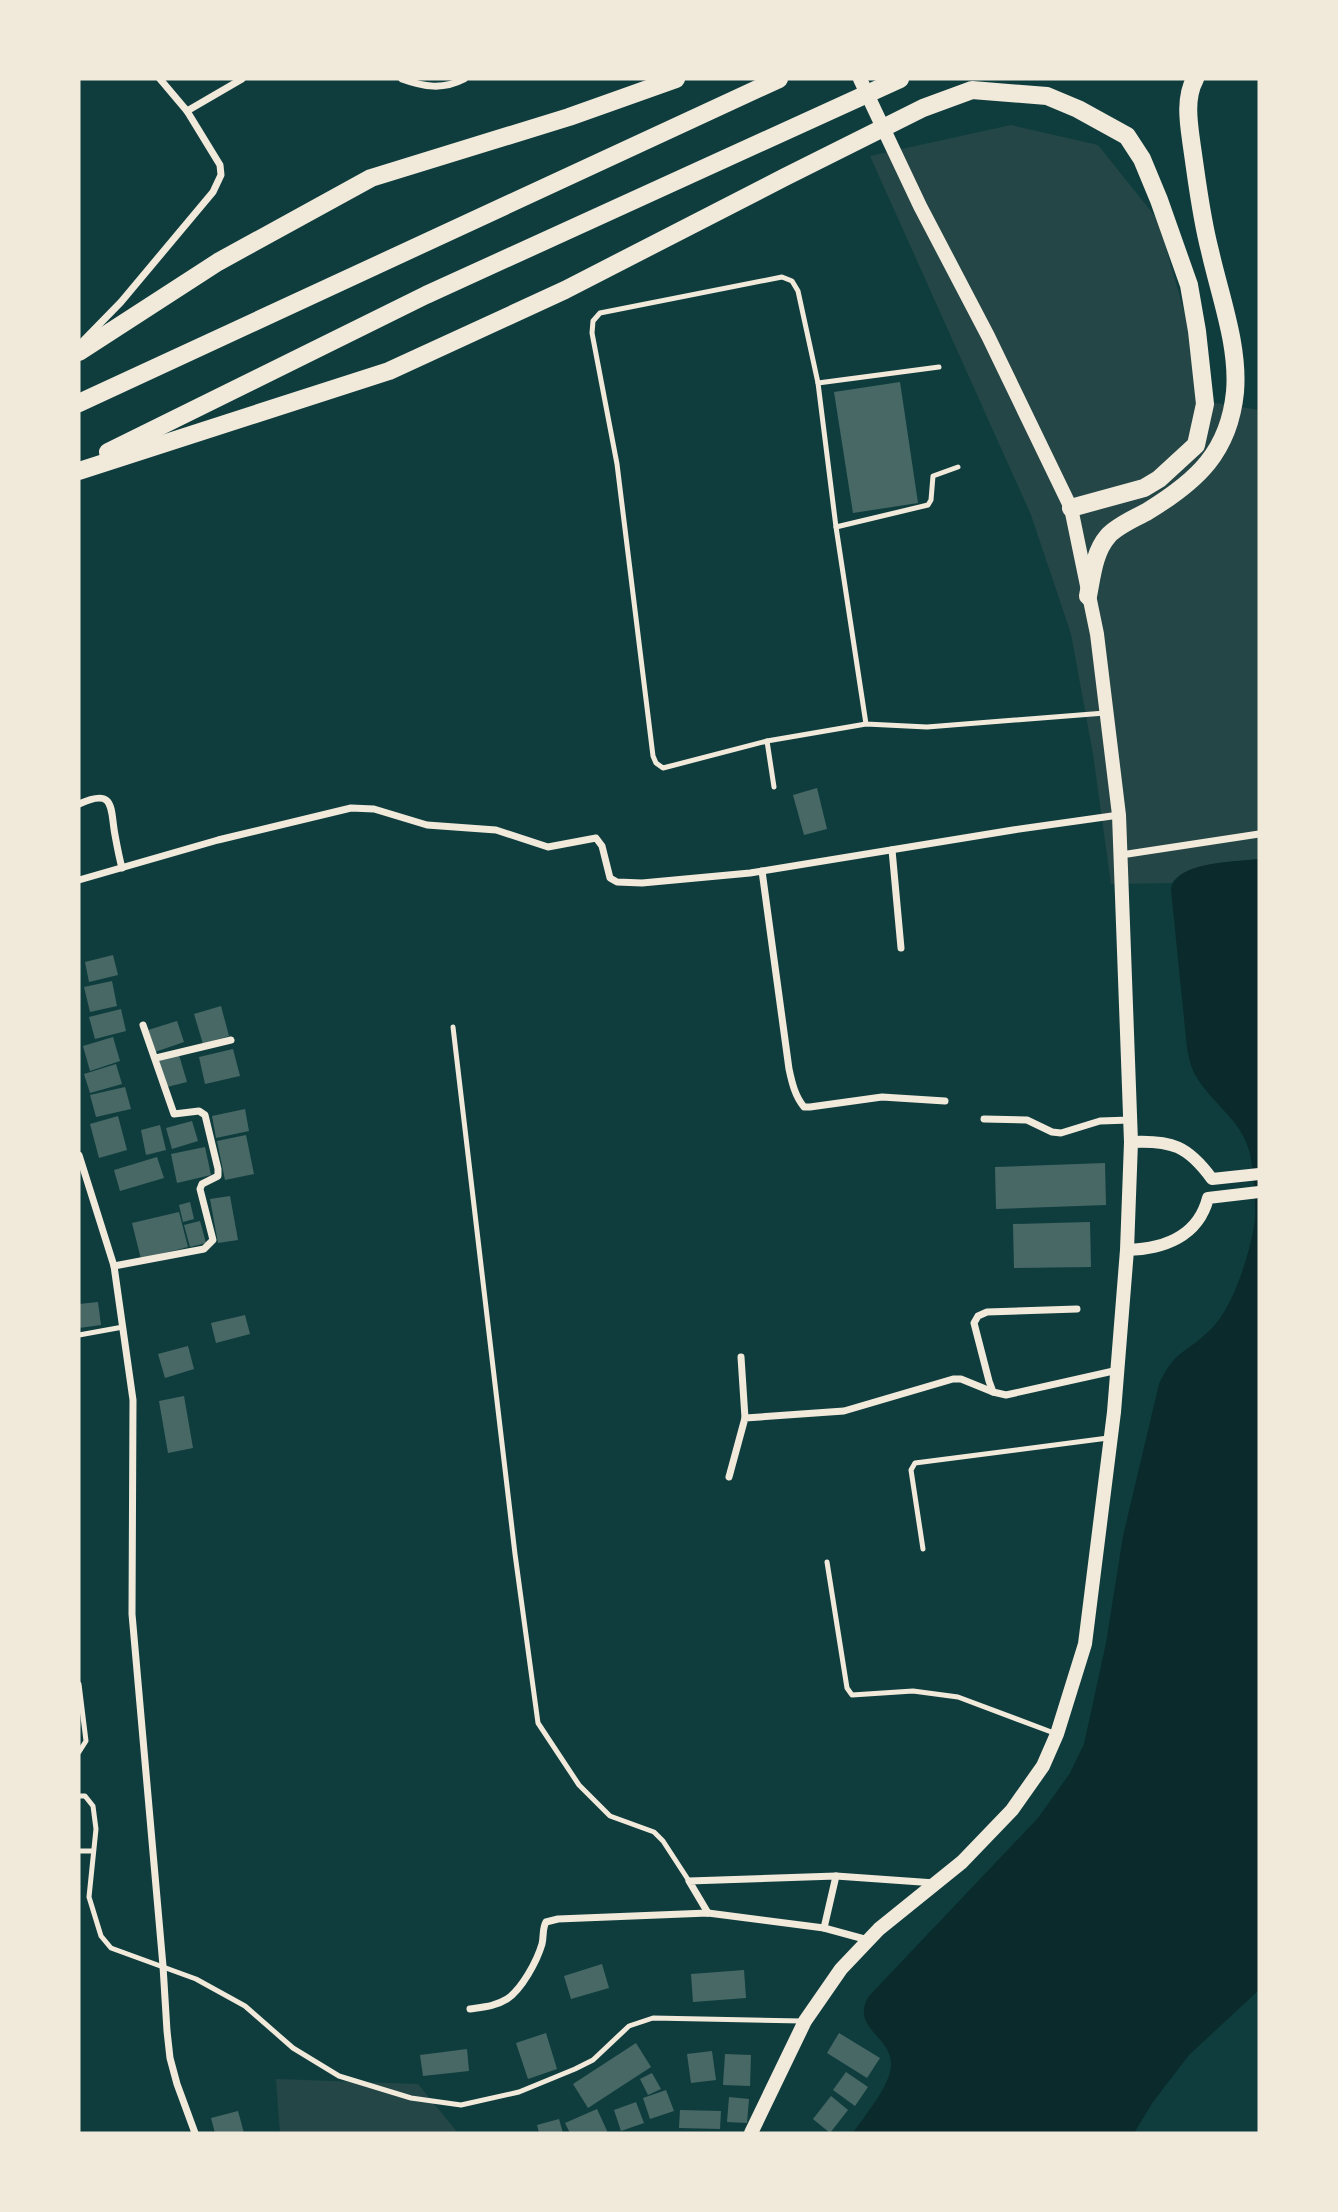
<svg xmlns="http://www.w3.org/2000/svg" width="1338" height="2212" viewBox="0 0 1338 2212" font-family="Cabin,sans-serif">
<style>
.green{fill:#244646}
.water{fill:#0a2a2b}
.building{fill:#486865}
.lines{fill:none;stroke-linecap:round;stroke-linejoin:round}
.service{stroke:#f1e9da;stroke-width:5}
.minor{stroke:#f1e9da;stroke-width:7}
.tertiary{stroke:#f1e9da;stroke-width:12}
.secondary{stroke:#f1e9da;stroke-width:14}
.motorway{stroke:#f1e9da;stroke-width:18}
</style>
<rect width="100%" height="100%" fill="#0f3d3e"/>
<g class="green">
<path d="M 1011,125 L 1098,145 L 1158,220 L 1210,402 L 1259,410 L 1259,859 C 1235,862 1186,862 1172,883 L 1111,884 L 1093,754 L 1071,634 L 1031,515 L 870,156 Z"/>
<path d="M 276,2079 L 418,2084 L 458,2133 L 280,2133 Z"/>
</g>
<path class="water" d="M 1259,859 L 1259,1990 L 1189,2055 L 1153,2102 L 1134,2133 L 853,2133 C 864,2116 893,2083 891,2062 C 889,2035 850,2027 869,1996 L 1038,1818 L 1070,1773 L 1084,1744 L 1106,1643 L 1123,1536 L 1159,1384 C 1174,1351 1186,1353 1209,1331 C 1233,1310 1251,1251 1255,1219 C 1256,1206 1253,1163 1249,1150 C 1239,1118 1214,1105 1197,1078 C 1191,1069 1189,1058 1187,1048 L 1171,890 C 1175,861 1236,862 1259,859 Z"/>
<g class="building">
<path d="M 900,382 L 918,503 L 853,513 L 834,392 Z"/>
<path d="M 817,788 L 827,829 L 804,835 L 793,795 Z"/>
<path d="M 113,955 L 118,975 L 89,982 L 85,962 Z"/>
<path d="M 112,981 L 117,1006 L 90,1012 L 84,987 Z"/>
<path d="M 221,1006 L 229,1036 L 203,1044 L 194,1014 Z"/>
<path d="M 121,1009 L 126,1031 L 95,1039 L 89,1017 Z"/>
<path d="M 177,1021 L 184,1042 L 155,1052 L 148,1030 Z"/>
<path d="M 113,1037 L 120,1061 L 90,1071 L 83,1046 Z"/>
<path d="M 233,1049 L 240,1076 L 205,1084 L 199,1057 Z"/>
<path d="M 179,1055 L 187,1082 L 167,1087 L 159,1061 Z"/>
<path d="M 116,1064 L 122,1084 L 90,1093 L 84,1074 Z"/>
<path d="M 125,1087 L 131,1109 L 96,1117 L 90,1095 Z"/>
<path d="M 245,1109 L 249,1131 L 216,1138 L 212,1116 Z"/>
<path d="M 118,1116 L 127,1150 L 99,1158 L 90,1124 Z"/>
<path d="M 192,1121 L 198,1141 L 172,1149 L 166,1128 Z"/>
<path d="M 160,1125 L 166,1150 L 146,1155 L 141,1130 Z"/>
<path d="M 246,1135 L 254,1174 L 225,1180 L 217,1141 Z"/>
<path d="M 205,1147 L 211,1175 L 177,1183 L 171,1154 Z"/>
<path d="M 157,1157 L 164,1178 L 120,1191 L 114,1170 Z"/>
<path d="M 1105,1163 L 1106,1205 L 996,1209 L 995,1167 Z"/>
<path d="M 230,1196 L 238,1240 L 218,1243 L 210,1199 Z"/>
<path d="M 190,1202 L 194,1219 L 183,1222 L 179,1205 Z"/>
<path d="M 179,1212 L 188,1247 L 141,1259 L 132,1223 Z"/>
<path d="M 200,1221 L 206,1243 L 190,1247 L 184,1225 Z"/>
<path d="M 1090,1222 L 1091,1267 L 1014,1268 L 1013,1224 Z"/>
<path d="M 98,1302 L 101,1325 L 79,1328 L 79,1304 Z"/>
<path d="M 245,1315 L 250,1334 L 216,1343 L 211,1323 Z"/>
<path d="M 188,1346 L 194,1369 L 165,1378 L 158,1354 Z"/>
<path d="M 184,1396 L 193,1448 L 168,1453 L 159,1401 Z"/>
<path d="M 602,1964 L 609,1988 L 571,1999 L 564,1976 Z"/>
<path d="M 744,1970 L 746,1998 L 693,2002 L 691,1974 Z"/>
<path d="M 546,2033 L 557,2069 L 528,2079 L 516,2043 Z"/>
<path d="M 839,2033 L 880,2058 L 867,2078 L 827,2053 Z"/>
<path d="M 636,2043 L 651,2067 L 588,2108 L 573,2084 Z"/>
<path d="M 467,2049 L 469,2071 L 423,2076 L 420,2055 Z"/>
<path d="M 712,2051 L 716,2080 L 691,2083 L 687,2054 Z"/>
<path d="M 725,2054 L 751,2055 L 750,2086 L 723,2085 Z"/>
<path d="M 846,2072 L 868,2087 L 855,2106 L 833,2090 Z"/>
<path d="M 652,2073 L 661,2089 L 648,2095 L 640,2079 Z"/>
<path d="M 666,2090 L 674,2111 L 650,2119 L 643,2098 Z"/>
<path d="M 831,2096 L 848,2110 L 830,2133 L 813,2119 Z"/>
<path d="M 729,2097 L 749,2099 L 747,2123 L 727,2122 Z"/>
<path d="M 636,2102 L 644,2123 L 621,2131 L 614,2110 Z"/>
<path d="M 597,2109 L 608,2133 L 570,2133 L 565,2123 Z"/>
<path d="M 680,2110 L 721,2111 L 720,2129 L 679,2128 Z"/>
<path d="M 238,2111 L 244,2133 L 215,2133 L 211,2118 Z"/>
<path d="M 559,2119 L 563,2133 L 539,2133 L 537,2125 Z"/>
</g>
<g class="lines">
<g class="service">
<path d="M 818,383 L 939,367"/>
<path d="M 836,527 L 928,505 L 931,500 L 933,476 L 958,467"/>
<path d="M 866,724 L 767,741 L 663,768 L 656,763 L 653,756 L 617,464 L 592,333 L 593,321 L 600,313 L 782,277 L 792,281 L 798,291 L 818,383 L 836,527 L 866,724 L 927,727 L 1105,713"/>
<path d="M 767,741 L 774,787"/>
<path d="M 453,1027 L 515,1554 L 538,1723 L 579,1785 L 610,1816 L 654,1832 L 663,1841 L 689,1881"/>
<path d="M 79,1335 L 123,1327"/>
<path d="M 923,1549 L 911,1470 L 915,1463 L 1108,1438"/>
<path d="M 827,1562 L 847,1688 L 852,1695 L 913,1691 L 958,1697 L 1054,1733"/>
<path d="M 79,1684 L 86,1741 L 79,1752"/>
<path d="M 79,1796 L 85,1796 L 93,1806 L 96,1829 L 89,1897 L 101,1936 L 111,1948 L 196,1979 L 245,2006 L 293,2048 L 339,2076 L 411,2098 L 461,2105 L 519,2092 L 575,2069 L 593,2060 L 629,2026 L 653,2018 L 802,2021"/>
<path d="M 79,1851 L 93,1851"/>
</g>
<g class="minor">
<path d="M 402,79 C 424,87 443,90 464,79"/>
<path d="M 187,111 L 242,79"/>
<path d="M 82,342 L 121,302 L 213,192 L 221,175 L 220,165 L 187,111 L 160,79"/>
<path d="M 79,804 C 116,787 110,809 115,835 C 117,846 119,857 122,868"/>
<path d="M 892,850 L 901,948"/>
<path d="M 1121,855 L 1259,834"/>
<path d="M 762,871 L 789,1069 C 792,1083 795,1096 804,1107 L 810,1107 L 882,1097 L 945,1101"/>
<path d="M 79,880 L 218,840 L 351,808 L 374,809 L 427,825 L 496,830 L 548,847 L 596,838 L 602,846 L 610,878 L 617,882 L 642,883 L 750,873 L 1013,830 L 1119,815"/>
<path d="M 156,1058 L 231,1040"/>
<path d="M 984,1119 L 1027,1120 L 1052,1132 L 1061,1133 L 1100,1121 L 1130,1120"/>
<path d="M 79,1155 L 114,1266 L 133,1400 L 132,1614 L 163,1966 L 167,2031 L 170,2058 L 177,2084 L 195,2133"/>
<path d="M 114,1266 L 204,1249 L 213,1240 L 200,1189 L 202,1184 L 218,1176 L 218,1169 L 205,1115 L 199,1111 L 174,1114 L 143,1025"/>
<path d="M 1077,1309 L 987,1312 L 978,1316 L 974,1323 L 989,1381 L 993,1392 L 1006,1395 L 1118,1370"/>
<path d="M 741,1357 L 745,1418"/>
<path d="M 729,1477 L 745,1418 L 844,1411 L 953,1379 L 961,1379 L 993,1392"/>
<path d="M 836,1876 L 935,1883"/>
<path d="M 708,1913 L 689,1881 L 836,1876 L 824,1928"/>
<path d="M 470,2009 C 483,2007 496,2006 507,1999 C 522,1989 537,1961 542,1944 C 544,1936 542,1929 546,1922 L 558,1919 L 708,1913 L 824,1928 L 868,1940"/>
</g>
<g class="tertiary">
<path d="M 1131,1142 C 1172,1140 1188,1146 1212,1179 L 1259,1174"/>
<path d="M 1127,1250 C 1163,1249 1198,1237 1208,1198 L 1259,1192"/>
</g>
<path class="secondary" d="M 751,2133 L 805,2021 L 841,1969 L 879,1929 L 962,1862 L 1012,1810 L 1043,1766 L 1057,1734 L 1085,1644 L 1114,1412 L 1127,1250 L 1131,1142 L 1119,815 L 1097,634 L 1071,508 L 988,336 L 920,206 L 860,79"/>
<g class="motorway">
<path d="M 79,352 L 218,262 L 371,178 L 569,117 L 676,79"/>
<path d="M 79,403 L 779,79"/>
<path d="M 108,452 L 426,295 L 900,79"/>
<path d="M 79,471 L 389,371 L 565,290 L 785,177 L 923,108 L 972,90 L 1047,96 L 1078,109 L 1127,136 L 1142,159 L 1159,200 L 1189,285 L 1197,331 L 1205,404 L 1196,445 L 1159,479 L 1144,488 L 1071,508"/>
<path d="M 1088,596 C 1092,576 1094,552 1108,536 C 1118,525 1136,518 1148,511 C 1197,481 1229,452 1235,392 C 1239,346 1220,296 1210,251 C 1201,217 1197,181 1192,147 C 1189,125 1184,99 1195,79"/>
</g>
</g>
<rect width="1338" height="2212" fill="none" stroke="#f1e9da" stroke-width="161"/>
</svg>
